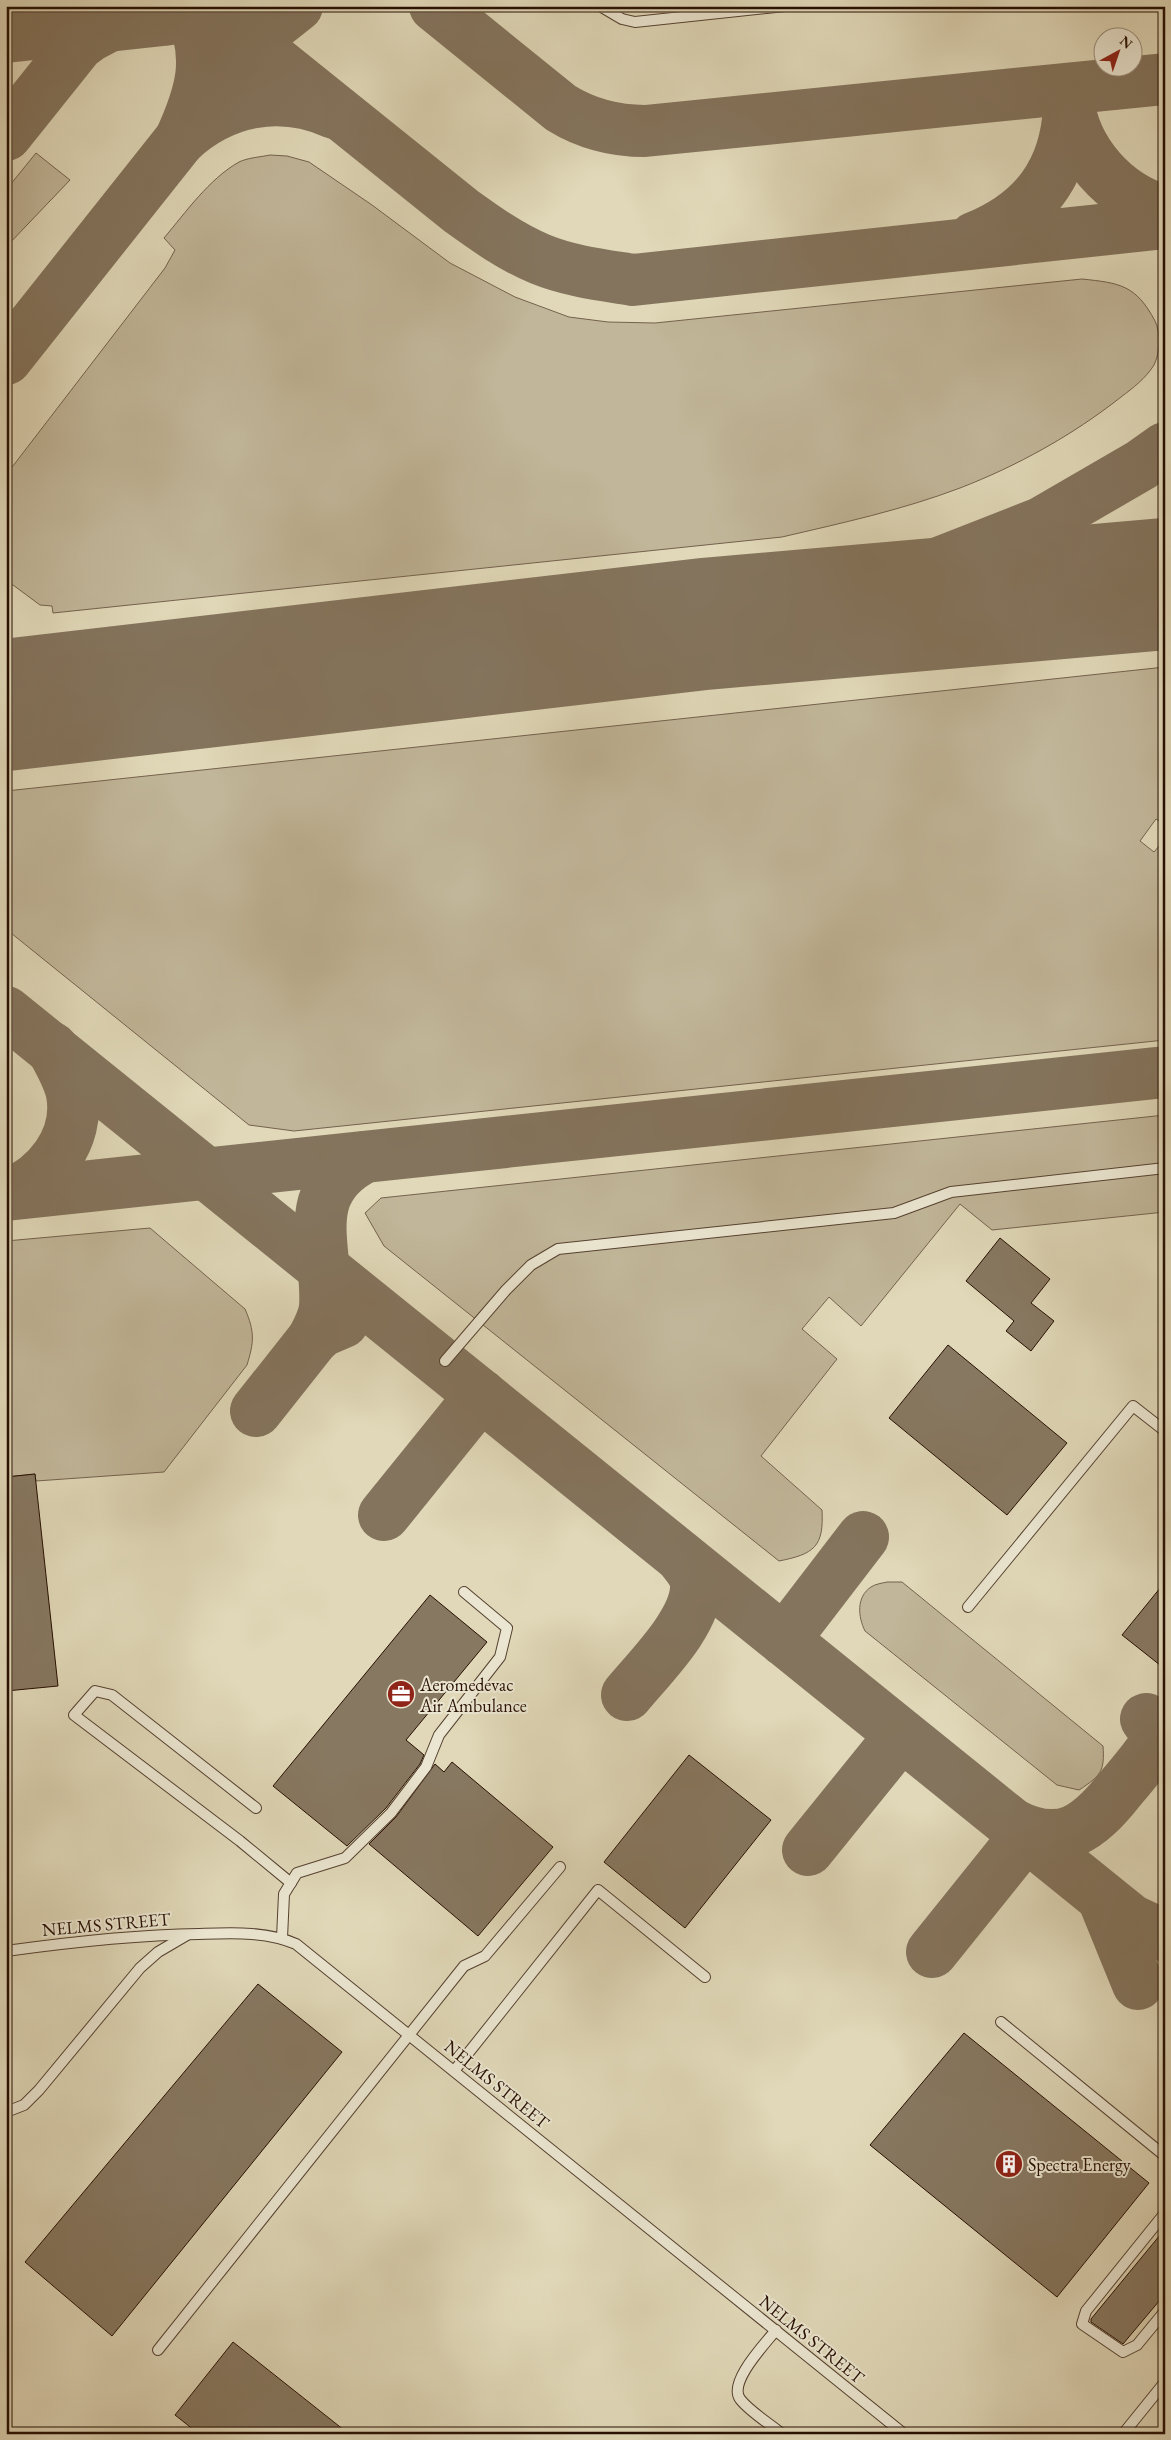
<svg xmlns="http://www.w3.org/2000/svg" width="1171" height="2440" viewBox="0 0 1171 2440" font-family="'EB Garamond',serif">
<style>
.green{fill:#c1b699;stroke:#74624e}
.lines{fill:none;stroke-linecap:round;stroke-linejoin:round}
.taxiway{stroke:#84745d;stroke-width:52}
.runway{stroke:#84745d;stroke-width:132}
.building{fill:#877861;stroke:#270f02}
.lane-casing{stroke:#554130;stroke-width:12}
.lane{stroke:#ebe6d1;stroke-width:10}
.labels{text-anchor:middle;dominant-baseline:central;stroke-width:4;stroke-linejoin:round;paint-order:stroke}
.poi-label{font-size:18px;fill:#270f02;stroke:#ebe6d1;text-anchor:start}
.street-label{font-size:18px;fill:#270f02;stroke:#ebe6d1}
</style>
<rect width="100%" height="100%" fill="#e0d8b8"/>
<filter id="stains"><feTurbulence type="fractalNoise" baseFrequency=".004" numOctaves="4"/><feColorMatrix values="0 0 0 0 .2 0 0 0 0 .09 0 0 0 0 .02 0 0 0 .5 -.17"/></filter>
<radialGradient id="worn" r=".72"><stop offset=".6" stop-color="#630" stop-opacity="0"/><stop offset="1" stop-color="#630" stop-opacity=".3"/></radialGradient>
<g class="green">
<path d="M 36,153 L 70,180 L 6,247 L 6,190 Z"/>
<path d="M 270,155 L 287,156 L 309,162 L 372,205 L 450,263 L 515,297 L 569,317 L 608,322 L 655,323 L 1082,279 C 1120,283 1136,285 1155,321 C 1161,333 1160,353 1154,365 C 1146,378 1133,388 1121,397 C 1073,435 1017,466 960,488 C 902,510 842,523 782,537 L 53,613 L 52,606 L 40,605 L 13,585 L 6,585 L 6,475 L 165,268 L 175,250 L 164,238 C 186,212 209,179 239,162 C 247,158 260,157 270,155 Z"/>
<path d="M 1165,667 L 1165,825 L 1156,819 L 1140,841 L 1154,852 L 1165,839 L 1165,1040 L 294,1131 L 249,1125 L 6,929 L 6,791 Z"/>
<path d="M 1165,1115 L 1165,1212 L 992,1230 L 960,1204 L 861,1326 L 829,1297 L 802,1329 L 837,1359 L 761,1456 L 822,1510 C 824,1547 814,1554 779,1561 L 384,1246 L 365,1213 L 381,1198 Z"/>
<path d="M 150,1228 L 245,1309 C 255,1332 254,1342 247,1365 L 164,1472 L 36,1481 L 35,1474 L 6,1477 L 6,1241 Z"/>
<path d="M 887,1582 L 902,1582 L 1103,1746 C 1105,1772 1100,1776 1079,1790 L 1057,1785 L 865,1631 C 858,1617 856,1597 871,1587 C 875,1584 883,1583 887,1582 Z"/>
</g>
<g class="lines">
<g class="taxiway">
<path d="M 189,6 C 212,57 202,92 180,140 C 223,100 280,89 334,113"/>
<path d="M 206,6 L 461,211 C 486,229 511,247 540,259 C 569,271 602,275 633,280 L 1165,223"/>
<path d="M 435,6 L 561,108 C 587,124 614,131 645,131 L 1165,79"/>
<path d="M 6,37 L 163,20 L 227,10"/>
<path d="M 1068,99 C 1074,151 1114,197 1165,211"/>
<path d="M 6,135 L 78,45 L 90,36 L 109,26"/>
<path d="M 974,238 C 1034,214 1066,172 1069,107"/>
<path d="M 6,359 L 268,29 L 297,6"/>
<path d="M 1113,590 L 1165,595"/>
<path d="M 704,624 L 921,570 L 1041,523 L 1141,465 L 1165,448"/>
<path d="M 6,1012 L 1131,1920 L 1165,1936"/>
<path d="M 6,1195 L 1165,1072"/>
<path d="M 6,1195 C 47,1181 80,1139 72,1094 C 69,1078 59,1062 52,1048"/>
<path d="M 313,1339 C 318,1329 324,1318 325,1307 C 329,1249 296,1192 365,1157"/>
<path d="M 256,1411 L 313,1339 L 322,1331 L 343,1322"/>
<path d="M 384,1515 L 481,1395"/>
<path d="M 784,1640 L 863,1537"/>
<path d="M 627,1695 C 649,1668 698,1621 696,1584 C 695,1573 687,1565 681,1557"/>
<path d="M 1012,1824 C 1062,1850 1089,1828 1120,1789 C 1132,1775 1144,1761 1154,1746 L 1156,1733 L 1146,1719"/>
<path d="M 808,1850 L 901,1735"/>
<path d="M 1103,1898 L 1138,1984"/>
<path d="M 932,1952 L 1026,1835"/>
</g>
<path class="runway" d="M 6,705 L 704,624 L 1165,584"/>
</g>
<g class="building">
<path d="M 1000,1238 L 1050,1279 L 1031,1303 L 1054,1321 L 1031,1351 L 1006,1331 L 1014,1321 L 966,1281 Z"/>
<path d="M 948,1345 L 1067,1443 L 1007,1515 L 889,1418 Z"/>
<path d="M 35,1474 L 58,1686 L 6,1691 L 6,1477 Z"/>
<path d="M 1165,1582 L 1165,1669 L 1122,1635 Z"/>
<path d="M 430,1595 L 487,1642 L 406,1740 L 424,1755 L 420,1764 L 386,1808 L 347,1846 L 273,1786 Z"/>
<path d="M 689,1755 L 771,1820 L 685,1928 L 604,1862 Z"/>
<path d="M 452,1762 L 553,1847 L 478,1936 L 369,1844 L 396,1817 L 435,1764 L 444,1772 Z"/>
<path d="M 258,1984 L 342,2052 L 112,2336 L 25,2262 Z"/>
<path d="M 964,2033 L 1149,2183 L 1057,2297 L 870,2145 Z"/>
<path d="M 1165,2229 L 1165,2294 L 1123,2344 L 1091,2322 L 1091,2319 Z"/>
<path d="M 233,2342 L 349,2434 L 199,2434 L 175,2415 Z"/>
</g>
<g class="lines">
<defs>
<g id="lane">
<path d="M 600,6 L 622,19 L 635,22 L 785,6"/>
<path d="M 445,1361 L 506,1290 L 531,1265 L 558,1249 L 894,1213 L 951,1192 L 1165,1168"/>
<path d="M 968,1607 L 1133,1406 L 1165,1431"/>
<path d="M 256,1808 L 112,1695 L 95,1691 L 74,1715 L 240,1841 L 291,1883"/>
<path d="M 282,1938 L 284,1894 L 297,1873 L 345,1858 L 391,1813 L 426,1767 L 439,1735 L 500,1657 L 507,1628 L 464,1592"/>
<path d="M 6,1951 C 71,1942 134,1935 199,1934 C 232,1933 266,1931 296,1944 L 904,2434"/>
<path d="M 1001,2022 L 1165,2156"/>
<path d="M 454,2071 L 598,1890 L 705,1977"/>
<path d="M 6,2112 L 24,2105 L 39,2090 L 140,1968 L 158,1952 L 187,1935"/>
<path d="M 1165,2213 L 1086,2311 L 1082,2324 L 1123,2352 L 1137,2345 L 1165,2311"/>
<path d="M 776,2330 C 765,2344 728,2382 740,2399 C 750,2412 769,2423 782,2434"/>
<path d="M 158,2350 L 464,1966 L 485,1956 L 560,1867"/>
<path d="M 1123,2434 L 1165,2382"/>
</g>
</defs>
<use href="#lane" class="lane-casing"/>
<use href="#lane" class="lane"/>
</g>
<defs>
<symbol id="office-disc" viewBox="-11 -11 22 22"><circle r="9.5" fill="#8f2418" stroke="#ebe6d1"/><path d="M-6-3h4V-5.5h4V-3h4V5H-6ZM-1-4.5V-3h2v-1.5ZM-6 0V1H6V0Z" fill="#fff"/></symbol>
<symbol id="building-disc" viewBox="-11 -11 22 22"><circle r="9.5" fill="#8f2418" stroke="#ebe6d1"/><path d="M-4-6H4V6H1V3H-1V6H-4ZM-2.5-4.3h1.7v1.8h-1.7ZM.8-4.3h1.7v1.8H.8ZM-2.5-1h1.7V.8h-1.7ZM.8-1h1.7V.8H.8Z" fill="#fff"/></symbol>
</defs>
<g fill-rule="evenodd">
<use href="#office-disc" x="385" y="1678" width="32" height="32"/>
<use href="#building-disc" x="993" y="2148" width="32" height="32"/>
</g>
<g class="labels">
<g class="poi-label">
<text x="420" y="1684">Aeromedevac<tspan x="420" dy="21">Air Ambulance</tspan></text>
<text x="1028" y="2164">Spectra Energy</text>
</g>
<g class="street-label">
<text transform="translate(106 1924) rotate(-5)">NELMS STREET</text>
<text transform="translate(497 2084) rotate(39)">NELMS STREET</text>
<text transform="translate(812 2339) rotate(39)">NELMS STREET</text>
</g>
</g>
<rect width="1171" height="2440" fill="none" stroke="#e0d8b8" stroke-width="25"/>
<rect x="8" y="8" width="1156" height="2425" fill="none" stroke="#270f02" stroke-width="2.5"/>
<rect x="12" y="12" width="1146" height="2415" fill="none" stroke="#270f02"/>
<g transform="translate(1118 52) rotate(40)"><circle r="24" fill="#ebe6d1" stroke="#9d907e"/>
<path d="M0-4L9 19L0 12L-9 19Z" fill="#8f2418"/>
<text y="-8" font-size="14" font-weight="bold" text-anchor="middle" fill="#270f02">N</text>
</g>
<rect width="100%" height="100%" filter="url(#stains)"/>
<rect width="100%" height="100%" fill="url(#worn)"/>
</svg>
